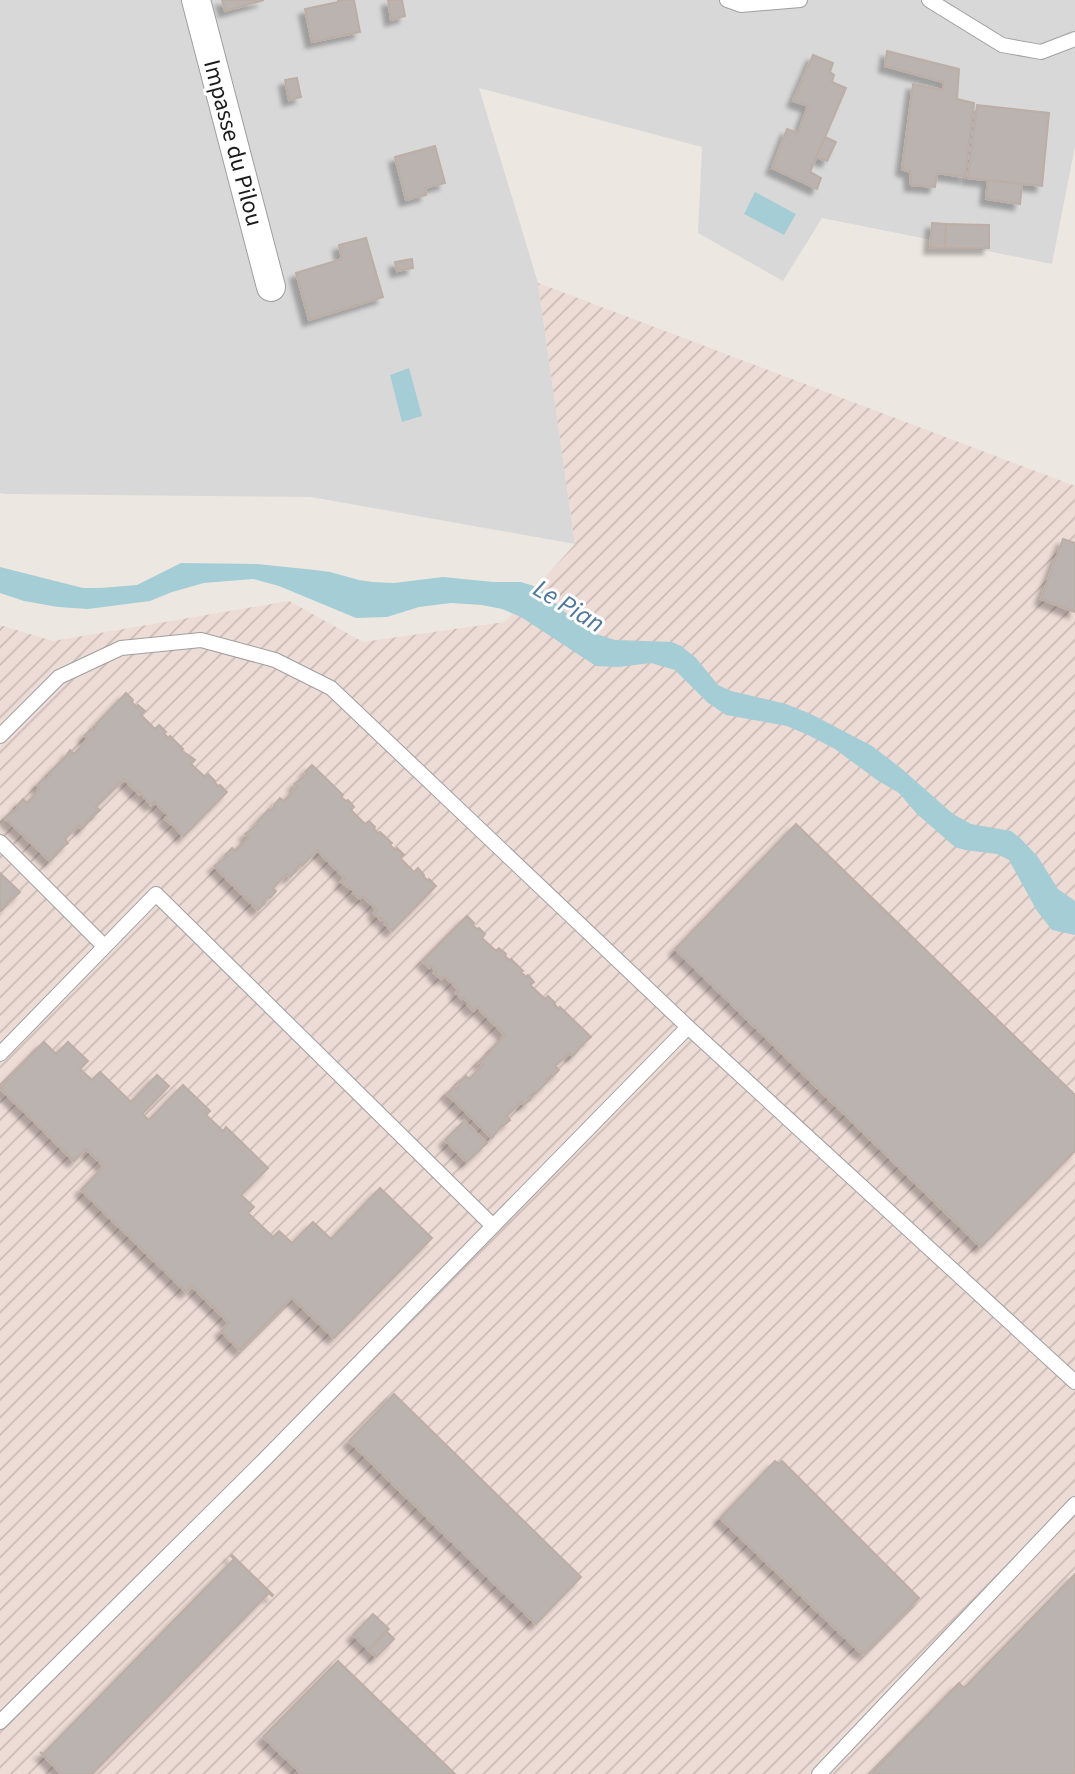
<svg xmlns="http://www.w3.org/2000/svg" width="1075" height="1774" viewBox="0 0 1075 1774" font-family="'Source Sans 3',sans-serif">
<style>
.residential{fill:#d9d8d8}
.military{fill:url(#military-furrows)}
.water{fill:#a5cdd6}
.building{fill:#bbb3af;stroke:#bcaea5;stroke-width:2;filter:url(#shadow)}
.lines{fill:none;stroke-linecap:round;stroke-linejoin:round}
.lane-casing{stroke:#9f9f9f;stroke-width:16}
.street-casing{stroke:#9f9f9f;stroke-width:30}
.lane{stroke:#fff;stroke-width:14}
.street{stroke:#fff;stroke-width:28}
.labels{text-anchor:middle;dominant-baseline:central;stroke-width:6;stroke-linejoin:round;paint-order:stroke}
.street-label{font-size:24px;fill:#1b1b1b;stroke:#fff}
.water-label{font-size:26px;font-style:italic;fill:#4f7799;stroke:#fff}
</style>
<defs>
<pattern id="military-furrows" width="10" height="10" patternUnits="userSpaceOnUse" patternTransform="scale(1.75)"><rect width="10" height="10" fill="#eddbd5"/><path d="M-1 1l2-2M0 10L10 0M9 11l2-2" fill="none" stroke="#cbbbb6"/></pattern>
<filter id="shadow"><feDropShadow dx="-6" dy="6" stdDeviation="2" flood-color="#0004"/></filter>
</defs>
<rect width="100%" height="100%" fill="#ece8e1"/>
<path class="residential" d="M 0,0 L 1075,0 L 1075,146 L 1052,264 L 822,218 L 783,281 L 698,233 L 702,147 L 479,88 L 538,283 L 575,544 L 311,497 L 5,494 L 0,493 Z"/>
<path class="military" d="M 538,283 L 1075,486 L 1075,1774 L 0,1774 L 0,625 L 53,641 L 289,601 L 363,642 L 505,622 L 575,544 Z"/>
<g class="water">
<path d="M 755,192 L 796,214 L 784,235 L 744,214 Z"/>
<path d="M 409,368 L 422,416 L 402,422 L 390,375 Z"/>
<path d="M 181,563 L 257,564 L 315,570 L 330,572 L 359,580 L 372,582 L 394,583 L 443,577 L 493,582 L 521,582 L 540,588 L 568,615 L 593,633 L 615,640 L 672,642 L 681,646 L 696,658 L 718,685 L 731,691 L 786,704 L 811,714 L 872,746 L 902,769 L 953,814 L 971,824 L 1011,831 L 1020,838 L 1038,857 L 1058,889 L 1075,901 L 1075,935 L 1052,930 L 1037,911 L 1009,860 L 997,854 L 965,850 L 955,847 L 917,814 L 899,793 L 877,780 L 835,749 L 810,736 L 787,726 L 726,715 L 707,702 L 675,670 L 651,663 L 618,667 L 596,666 L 521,617 L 502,609 L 482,605 L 451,603 L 419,607 L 387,617 L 356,618 L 279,586 L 253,579 L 204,583 L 172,592 L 150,601 L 88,609 L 58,607 L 24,601 L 0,593 L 0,567 L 83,588 L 100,588 L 137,585 Z"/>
</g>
<g class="building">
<path d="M 222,0 L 264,0 L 225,11 Z"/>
<path d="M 338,0 L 354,0 L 360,32 L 312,42 L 305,9 L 338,2 Z"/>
<path d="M 388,0 L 402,0 L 405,16 L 391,20 Z"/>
<path d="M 887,51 L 959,69 L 957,99 L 974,103 L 965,177 L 937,173 L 935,187 L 911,185 L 910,172 L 902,169 L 913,84 L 943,90 L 943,82 L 885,66 Z"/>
<path d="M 813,55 L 833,63 L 830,72 L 834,75 L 832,82 L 846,88 L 810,172 L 821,178 L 817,189 L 772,168 L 787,129 L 798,133 L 808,106 L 793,101 Z"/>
<path d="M 297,78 L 301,97 L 289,100 L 285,80 Z"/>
<path d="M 977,105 L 1049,113 L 1042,186 L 968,178 Z"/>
<path d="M 825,137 L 836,142 L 827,161 L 816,157 Z"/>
<path d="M 435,146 L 445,183 L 425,188 L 426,195 L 406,200 L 395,157 Z"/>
<path d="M 988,180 L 1022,184 L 1020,204 L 986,199 Z"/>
<path d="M 932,223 L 946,224 L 945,248 L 930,248 Z"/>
<path d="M 946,224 L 989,225 L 989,248 L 945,248 Z"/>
<path d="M 366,238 L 383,297 L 309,320 L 296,273 L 342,259 L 339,245 Z"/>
<path d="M 412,259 L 413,268 L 397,271 L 395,262 Z"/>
<path d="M 1063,539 L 1075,543 L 1075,612 L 1041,599 Z"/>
<path d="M 126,693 L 133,700 L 132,702 L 136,707 L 138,705 L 145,711 L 141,715 L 155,729 L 159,725 L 166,732 L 164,733 L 168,738 L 170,736 L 183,749 L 181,750 L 195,760 L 191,764 L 205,777 L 208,774 L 215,781 L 214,782 L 218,786 L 220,785 L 227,792 L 183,837 L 173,824 L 172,825 L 165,819 L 168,815 L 154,802 L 151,805 L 140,792 L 139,794 L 124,779 L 96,807 L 100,810 L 87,820 L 88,822 L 82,829 L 78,825 L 65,839 L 68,843 L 55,853 L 57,854 L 50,861 L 5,818 L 12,811 L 13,812 L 18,808 L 17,806 L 23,799 L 27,803 L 40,789 L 37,785 L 44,778 L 45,779 L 50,775 L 48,774 L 60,762 L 61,763 L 70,750 L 74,754 L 88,739 L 84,736 L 91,729 L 93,731 L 97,726 L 96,724 Z"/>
<path d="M 312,765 L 343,795 L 341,797 L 346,801 L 348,800 L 354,807 L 351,810 L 365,824 L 369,821 L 375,827 L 374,829 L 378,833 L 380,832 L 392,843 L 390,845 L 395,850 L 397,848 L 404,855 L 400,858 L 414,872 L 418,868 L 424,875 L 423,876 L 428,881 L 429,879 L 436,886 L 392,931 L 385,924 L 387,923 L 382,918 L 381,920 L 374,913 L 377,910 L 363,896 L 360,899 L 353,893 L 354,891 L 341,882 L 345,878 L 317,850 L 302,866 L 300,864 L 296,869 L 297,870 L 290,877 L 287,874 L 273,888 L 276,891 L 270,898 L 268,897 L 264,902 L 265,903 L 258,910 L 214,866 L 227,856 L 225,855 L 232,848 L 235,851 L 249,837 L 245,834 L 258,824 L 257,822 L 269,809 L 270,811 L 275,806 L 274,805 L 280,798 L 284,801 L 297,787 L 294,784 L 307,774 L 305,772 Z"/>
<path d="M 796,824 L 1075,1095 L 1075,1151 L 981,1247 L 675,949 Z"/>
<path d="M 0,873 L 20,892 L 13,899 L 11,898 L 7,903 L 8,904 L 1,911 L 0,910 Z"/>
<path d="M 467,916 L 474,923 L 472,925 L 477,929 L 479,928 L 485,934 L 482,938 L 496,951 L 499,948 L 506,954 L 505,956 L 509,960 L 511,959 L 523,971 L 521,972 L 526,977 L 528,975 L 534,982 L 530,985 L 545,999 L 548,996 L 555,1003 L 554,1004 L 559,1009 L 560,1007 L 591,1037 L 578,1048 L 579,1049 L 573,1056 L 569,1053 L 555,1066 L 559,1070 L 552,1077 L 551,1075 L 546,1080 L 548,1081 L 535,1094 L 534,1092 L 529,1097 L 531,1099 L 524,1105 L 521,1102 L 507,1116 L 510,1120 L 503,1126 L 502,1125 L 492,1138 L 447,1094 L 454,1087 L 456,1089 L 460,1084 L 459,1083 L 466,1076 L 469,1079 L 483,1065 L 479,1062 L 492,1051 L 491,1050 L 505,1035 L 477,1007 L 474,1011 L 467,1004 L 468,1002 L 464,998 L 462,999 L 456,993 L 459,990 L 445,976 L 441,979 L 434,973 L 436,971 L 431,966 L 430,968 L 423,961 Z"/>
<path d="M 44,1042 L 56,1054 L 68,1042 L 88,1061 L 80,1069 L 92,1080 L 100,1072 L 131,1102 L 157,1075 L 169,1086 L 142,1114 L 149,1120 L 183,1085 L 210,1111 L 206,1115 L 223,1131 L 226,1127 L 268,1168 L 241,1195 L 254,1207 L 248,1213 L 273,1237 L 279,1231 L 292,1243 L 313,1222 L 331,1239 L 380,1188 L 432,1238 L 334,1338 L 292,1298 L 240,1350 L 221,1331 L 229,1323 L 192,1286 L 186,1292 L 81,1190 L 104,1166 L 86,1149 L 74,1161 L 0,1088 Z"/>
<path d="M 464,1121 L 487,1143 L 467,1162 L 445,1140 Z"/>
<path d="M 394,1394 L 581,1577 L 536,1624 L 349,1441 Z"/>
<path d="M 775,1461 L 779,1464 L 782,1461 L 919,1598 L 864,1654 L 862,1651 L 860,1652 L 720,1518 Z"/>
<path d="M 232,1555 L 273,1595 L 272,1596 L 269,1593 L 92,1774 L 62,1774 L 40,1752 L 43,1754 L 234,1559 L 231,1556 Z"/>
<path d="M 1075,1574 L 1075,1774 L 871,1774 L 959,1683 L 964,1688 Z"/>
<path d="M 373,1614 L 389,1629 L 369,1650 L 353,1635 Z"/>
<path d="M 386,1631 L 394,1639 L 376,1657 L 369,1650 Z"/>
<path d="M 338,1661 L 455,1774 L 302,1774 L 263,1737 Z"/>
</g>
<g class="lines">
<defs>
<g id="lane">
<path d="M 727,0 L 741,5 L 800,0"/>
<path d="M 929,0 L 1002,45 L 1041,52 L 1075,39"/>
<path d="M 0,736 L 59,677 L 121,648 L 201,640 L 275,660 L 331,688 L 688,1027 L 1075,1382"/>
<path d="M 0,842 L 104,946"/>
<path d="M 0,1054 L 156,894 L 493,1226"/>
<path d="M 0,1722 L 265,1459 L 688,1027"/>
<path d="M 819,1774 L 1075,1504"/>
</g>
<path id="street" d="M 196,0 L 271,287"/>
</defs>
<use href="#lane" class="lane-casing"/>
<use href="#street" class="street-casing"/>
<use href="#lane" class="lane"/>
<use href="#street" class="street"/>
</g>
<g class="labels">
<g class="street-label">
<text transform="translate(233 143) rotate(75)">Impasse du Pilou</text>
</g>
<g class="water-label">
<text transform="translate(569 606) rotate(31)">Le Pian</text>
</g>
</g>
</svg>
